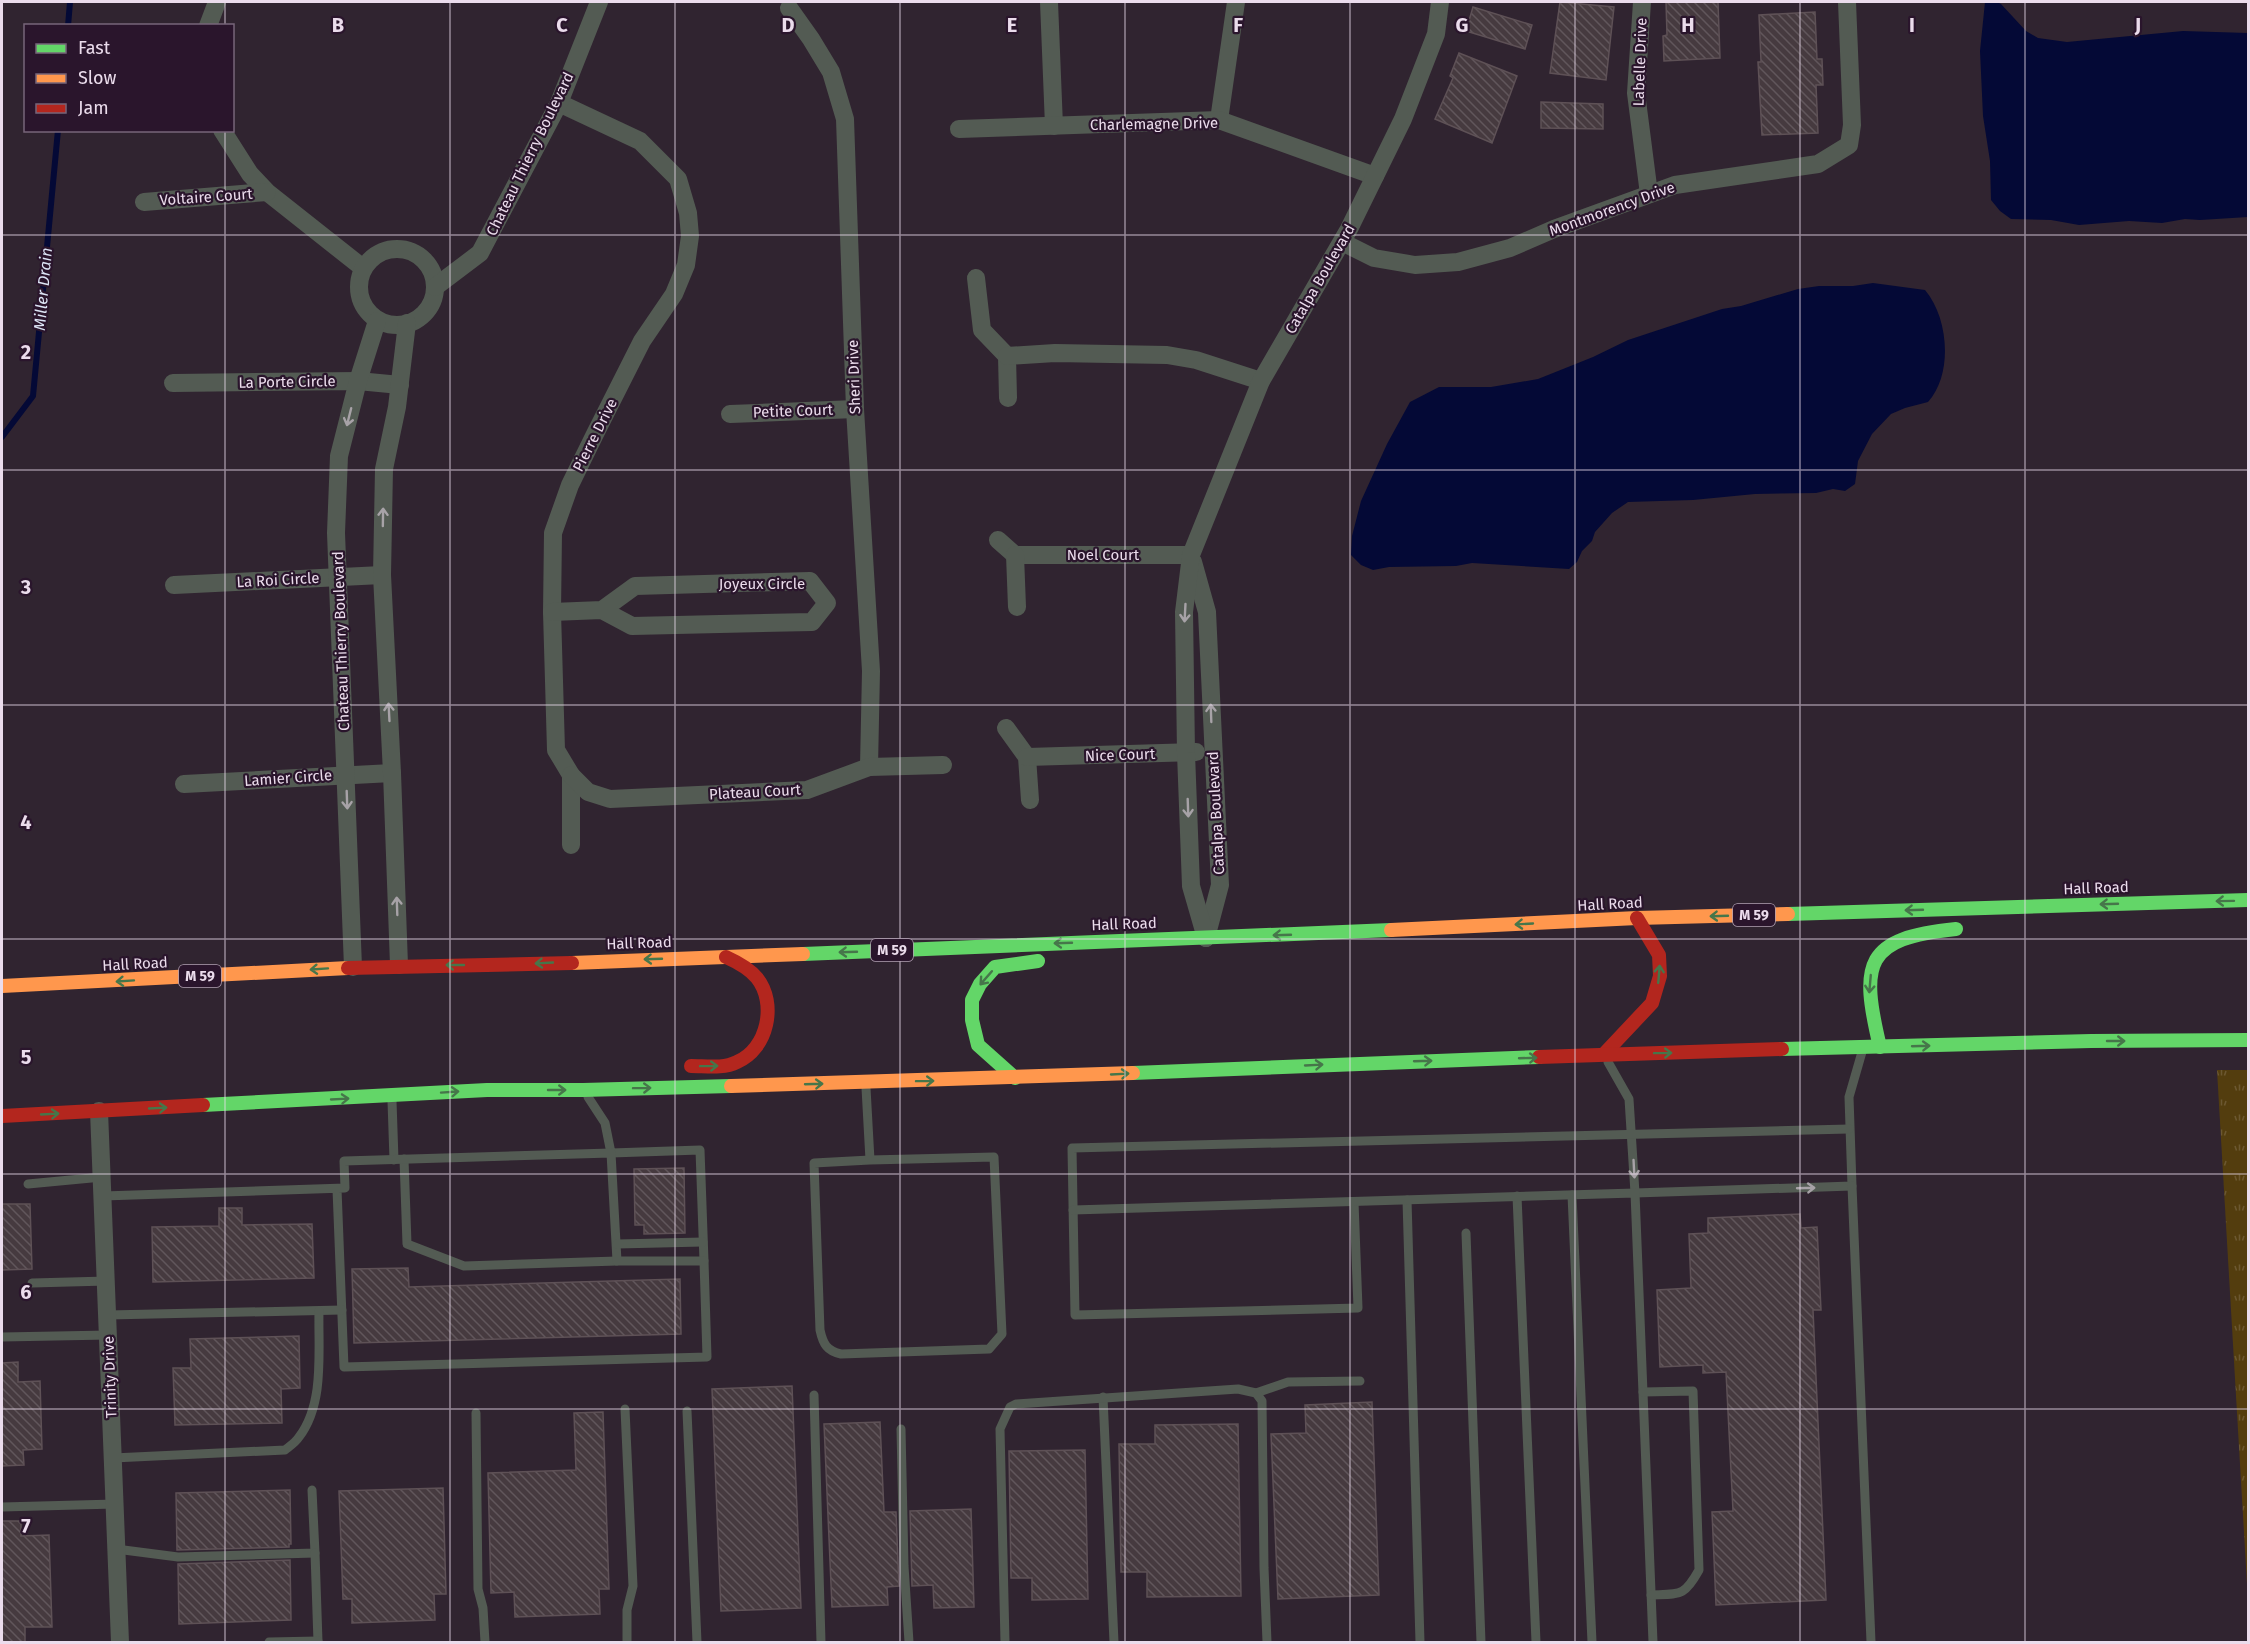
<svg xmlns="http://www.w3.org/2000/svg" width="2250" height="1644" viewBox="0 0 2250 1644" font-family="'Fira Sans',sans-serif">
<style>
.grass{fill:url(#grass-tufts)}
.water{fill:#040936}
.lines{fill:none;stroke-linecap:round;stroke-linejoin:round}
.stream{stroke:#040936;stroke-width:6}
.building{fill:url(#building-back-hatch);stroke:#5e5156;stroke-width:1.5}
.lane{stroke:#535b53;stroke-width:9}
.street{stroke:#535b53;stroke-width:18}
.fast{stroke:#63d668;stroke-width:14}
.slow{stroke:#ff974d;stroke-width:14}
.jam{stroke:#b3261e;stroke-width:14}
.oneway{stroke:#a7a2a7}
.oneway2{stroke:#46764a}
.grid{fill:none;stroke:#ebdcec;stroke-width:1.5;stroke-opacity:0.55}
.labels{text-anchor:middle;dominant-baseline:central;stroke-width:4.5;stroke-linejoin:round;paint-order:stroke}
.shield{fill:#2a152c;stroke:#b1a0b2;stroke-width:1.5}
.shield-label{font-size:14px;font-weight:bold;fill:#ebdcec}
.street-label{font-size:15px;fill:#ebdcec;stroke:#2a152c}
.water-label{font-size:16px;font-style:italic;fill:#dce4f5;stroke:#2a152c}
.grid-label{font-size:20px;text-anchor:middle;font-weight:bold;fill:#ebdcec;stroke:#2a152c;stroke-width:4.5;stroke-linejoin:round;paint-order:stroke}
</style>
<defs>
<pattern id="grass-tufts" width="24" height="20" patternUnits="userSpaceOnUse" patternTransform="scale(1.5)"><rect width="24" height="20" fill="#533d0e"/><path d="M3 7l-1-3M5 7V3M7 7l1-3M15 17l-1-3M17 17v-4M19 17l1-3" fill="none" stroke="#6c5831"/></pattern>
<pattern id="building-back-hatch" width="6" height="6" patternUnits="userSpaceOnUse" patternTransform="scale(1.5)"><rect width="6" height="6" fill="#463a3f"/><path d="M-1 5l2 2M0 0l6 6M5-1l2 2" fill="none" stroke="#61565b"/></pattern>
</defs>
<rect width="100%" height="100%" fill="#302430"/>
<path class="grass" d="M 2217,1070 L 2248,1070 L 2248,1601 Z"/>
<g class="water">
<path d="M 1985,2 L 1997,2 L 2001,4 L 2026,31 L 2038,38 L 2067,42 L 2183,31 L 2248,33 L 2248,217 L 2200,220 L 2185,219 L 2162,223 L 2129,221 L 2079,225 L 2051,220 L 2011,219 L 2000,211 L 1991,200 L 1990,161 L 1983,116 L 1980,51 Z"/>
<path d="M 1873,283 L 1925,290 C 1949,318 1953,375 1928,402 L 1905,408 L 1891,414 L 1872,434 L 1858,461 L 1855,484 L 1845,491 L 1833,489 L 1816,493 L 1755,494 L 1693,500 L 1628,502 L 1612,513 L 1595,532 L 1592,541 L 1582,551 L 1577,562 L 1569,569 L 1472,563 L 1456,566 L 1389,567 L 1373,570 L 1361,565 L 1351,555 L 1352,536 L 1361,501 L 1387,444 L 1410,402 L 1439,387 L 1491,387 L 1538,379 L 1593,357 L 1628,340 L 1722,309 L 1741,306 L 1798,289 L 1819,286 L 1853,286 Z"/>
</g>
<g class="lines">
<g class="stream">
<path d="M 68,26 L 70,2"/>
<path d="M 2,437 L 33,396 L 58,130"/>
</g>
</g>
<g class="building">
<path d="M 1560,2 L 1614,7 L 1606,80 L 1550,73 Z"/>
<path d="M 1666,2 L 1718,2 L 1720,58 L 1664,61 L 1663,36 L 1667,35 Z"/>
<path d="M 1473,7 L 1532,25 L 1525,49 L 1466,31 Z"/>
<path d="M 1815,12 L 1817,59 L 1822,59 L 1823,85 L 1816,85 L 1818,133 L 1762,135 L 1758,62 L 1761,62 L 1759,15 Z"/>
<path d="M 1459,53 L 1517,76 L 1492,143 L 1435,119 L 1453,78 L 1450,76 Z"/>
<path d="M 1541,102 L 1603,104 L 1603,129 L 1541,128 Z"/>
<path d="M 684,1168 L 685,1233 L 644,1234 L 644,1225 L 635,1225 L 634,1169 Z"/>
<path d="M 2,1204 L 30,1204 L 32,1269 L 2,1270 Z"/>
<path d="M 219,1208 L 242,1208 L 242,1225 L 312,1224 L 314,1278 L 153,1282 L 152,1227 L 219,1226 Z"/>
<path d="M 1800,1214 L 1801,1228 L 1817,1227 L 1821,1310 L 1813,1310 L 1826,1600 L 1716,1605 L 1712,1512 L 1733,1511 L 1726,1372 L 1703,1373 L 1703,1365 L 1660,1367 L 1657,1290 L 1691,1288 L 1689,1234 L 1708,1233 L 1708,1218 Z"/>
<path d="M 408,1268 L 409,1287 L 680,1279 L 681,1334 L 354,1343 L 352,1269 Z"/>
<path d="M 299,1336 L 300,1388 L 281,1389 L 282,1423 L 175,1425 L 173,1368 L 191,1368 L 190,1339 Z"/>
<path d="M 18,1362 L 18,1382 L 40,1381 L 42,1449 L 23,1450 L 24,1465 L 2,1466 L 2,1363 Z"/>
<path d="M 792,1386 L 801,1608 L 721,1611 L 712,1389 Z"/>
<path d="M 1372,1402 L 1379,1595 L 1278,1599 L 1271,1434 L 1306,1433 L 1305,1405 Z"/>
<path d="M 603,1412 L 609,1589 L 599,1589 L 600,1614 L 515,1617 L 514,1592 L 491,1593 L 488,1473 L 576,1470 L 574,1413 Z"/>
<path d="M 880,1422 L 884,1512 L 896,1512 L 899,1586 L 887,1587 L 888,1605 L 832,1607 L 824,1424 Z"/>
<path d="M 1238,1424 L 1241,1596 L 1147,1597 L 1147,1572 L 1121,1572 L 1119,1444 L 1155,1444 L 1155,1425 Z"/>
<path d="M 1085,1450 L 1088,1599 L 1032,1600 L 1032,1578 L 1011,1578 L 1009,1451 Z"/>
<path d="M 443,1488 L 446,1594 L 434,1594 L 435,1620 L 352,1623 L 352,1599 L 343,1599 L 339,1491 Z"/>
<path d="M 290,1490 L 291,1544 L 289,1544 L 289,1547 L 177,1550 L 176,1493 Z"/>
<path d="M 971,1509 L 974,1607 L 934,1608 L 933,1585 L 912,1586 L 910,1511 Z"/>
<path d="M 2,1521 L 21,1521 L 21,1536 L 49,1535 L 52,1627 L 25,1627 L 25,1642 L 2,1642 Z"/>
<path d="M 290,1560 L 291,1620 L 179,1624 L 178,1564 Z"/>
</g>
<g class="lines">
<g class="lane">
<path d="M 1608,1062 L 1629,1099 L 1635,1193 L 1852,1186 L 1849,1097 L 1862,1052"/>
<path d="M 866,1088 L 870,1160 L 994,1157 L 1002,1334 L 989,1349 L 841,1354 C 827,1351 823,1344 820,1330 L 814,1163 L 870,1160"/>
<path d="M 588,1097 L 605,1123 L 611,1153 L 700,1150 L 704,1261"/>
<path d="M 392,1101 L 394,1160"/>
<path d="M 404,1159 L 407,1244 L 464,1266 L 617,1261"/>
<path d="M 28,1184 L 102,1177"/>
<path d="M 1852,1186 L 1871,1642"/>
<path d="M 1572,1195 L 1592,1642"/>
<path d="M 103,1196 L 345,1188 L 344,1161 L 611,1153 L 617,1261 L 704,1261 L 707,1357 L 344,1367 L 337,1189"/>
<path d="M 1517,1196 L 1536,1642"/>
<path d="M 1407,1200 L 1420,1642"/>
<path d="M 1354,1202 L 1358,1308 L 1075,1315 L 1072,1148 L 1849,1129"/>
<path d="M 1073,1210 L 1635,1193 L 1653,1642"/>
<path d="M 1466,1233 L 1481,1642"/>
<path d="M 617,1244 L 703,1242"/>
<path d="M 32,1283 L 107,1281"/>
<path d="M 108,1315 L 342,1310"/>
<path d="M 2,1337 L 109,1335"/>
<path d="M 1643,1392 L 1693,1391 L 1699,1570 C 1684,1597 1680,1594 1651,1595"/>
<path d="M 1256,1393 L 1288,1382 L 1360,1381"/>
<path d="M 814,1395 L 821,1642"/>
<path d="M 1103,1397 L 1114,1642"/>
<path d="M 625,1409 L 633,1586 L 627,1610 L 627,1642"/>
<path d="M 687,1411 L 697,1642"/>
<path d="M 476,1413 L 478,1589 L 483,1608 L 485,1642"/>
<path d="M 901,1429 L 904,1566 L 909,1642"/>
<path d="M 113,1458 L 285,1450 C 290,1446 296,1442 299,1437 C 325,1403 318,1351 319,1311"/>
<path d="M 2,1507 L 115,1504"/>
<path d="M 116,1549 L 178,1557 L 315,1553 L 312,1490"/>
<path d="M 315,1553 L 318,1642"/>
<path d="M 269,1642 L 318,1641"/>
<path d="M 1005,1642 L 1000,1429 L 1010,1407 L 1016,1404 L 1238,1389 L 1256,1393 L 1262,1401 L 1264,1568 L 1267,1642"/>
</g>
<g class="street">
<path d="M 1049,2 L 1054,126"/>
<path d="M 1642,2 L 1636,93 L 1649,194"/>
<path d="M 789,8 L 811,39 L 831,72 L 845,119 L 855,409 L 871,671 L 869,767"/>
<path d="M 208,26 L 217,2"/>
<path d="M 559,103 L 640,141 L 678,179 L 688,213 L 690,236 L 686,265 L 674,294 L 642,341 L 595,434 L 570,485 L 553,533 L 552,612 L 556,750 L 571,775 L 571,845"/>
<path d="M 1219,120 L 1236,2"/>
<path d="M 959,129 L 1219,120 L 1375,176"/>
<path d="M 222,130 L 250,174 L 267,192 L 363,268"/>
<path d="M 144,202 L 267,192"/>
<path d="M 1342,242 L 1374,258 L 1415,265 L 1458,262 L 1510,248 L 1554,229 L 1675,185 L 1818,164 L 1849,145 L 1852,125 L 1847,2"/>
<circle cx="397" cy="287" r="38"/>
<path d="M 976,278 L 982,330 L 1007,356 L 1008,398"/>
<path d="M 435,287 L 480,253 L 559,103 L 599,2"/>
<path d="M 1007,356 L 1055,353 L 1167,355 L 1196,360 L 1261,381"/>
<path d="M 173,383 L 358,381 L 400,385"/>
<path d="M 730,414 L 855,409"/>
<path d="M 998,540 L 1015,555 L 1191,555"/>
<path d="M 1015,555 L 1017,607"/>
<path d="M 1193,562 L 1207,612 L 1220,885 L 1206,938"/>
<path d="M 174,585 L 382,575"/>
<path d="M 552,612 L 602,610 L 632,626 L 812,622 L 827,603 L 810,581 L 635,586 L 602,610"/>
<path d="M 1006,728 L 1027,757 L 1030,800"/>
<path d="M 1027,757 L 1196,752"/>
<path d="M 571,775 L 588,792 L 610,799 L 807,790 L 869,767 L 943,765"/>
<path d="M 184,784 L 392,773"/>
<path d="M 1206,938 L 1191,886 L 1186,753 L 1184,612 L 1191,555 L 1261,381 L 1349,229 L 1403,119 L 1436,34 L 1440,2"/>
<path d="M 399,965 L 392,773 L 382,575 L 384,469 L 397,407 L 407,323"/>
<path d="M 353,967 L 336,533 L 339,456 L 358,381 L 377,321"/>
<path d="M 99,1111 L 120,1642"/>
</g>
<g class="fast">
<path d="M 1788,914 L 2248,900"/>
<path d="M 803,954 L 1391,930"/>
<path d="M 1880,1047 C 1860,963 1864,938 1956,929"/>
<path d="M 1782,1049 L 2091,1041 L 2248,1040"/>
<path d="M 1133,1073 L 1539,1057"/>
<path d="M 1015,1078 L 978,1045 L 972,1020 L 972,1000 L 980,984 L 995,967 L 1038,961"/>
<path d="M 203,1105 L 487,1090 L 583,1090 L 731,1086"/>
</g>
<g class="slow">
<path d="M 1391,930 L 1637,918 L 1788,914"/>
<path d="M 572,963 L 803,954"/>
<path d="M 2,986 L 348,968"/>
<path d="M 731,1086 L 1133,1073"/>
</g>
<g class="jam">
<path d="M 348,968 L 572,963"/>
<path d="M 1604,1054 L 1652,1003 L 1660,976 L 1659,955 L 1637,918"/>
<path d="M 1539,1057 L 1782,1049"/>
<path d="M 691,1066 C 706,1066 723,1069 737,1062 C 768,1049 777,1003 757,978 C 749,968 737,962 726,957"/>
<path d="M 2,1116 L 203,1105"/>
</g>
</g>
<defs><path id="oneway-shaft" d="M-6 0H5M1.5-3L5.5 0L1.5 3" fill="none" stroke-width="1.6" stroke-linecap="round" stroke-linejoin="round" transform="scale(1.5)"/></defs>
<g class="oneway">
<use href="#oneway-shaft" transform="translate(349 417) rotate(104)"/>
<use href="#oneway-shaft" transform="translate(383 517) rotate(-89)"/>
<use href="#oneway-shaft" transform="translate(1185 613) rotate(93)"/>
<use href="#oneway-shaft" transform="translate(389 712) rotate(-93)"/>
<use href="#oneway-shaft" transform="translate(1211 713) rotate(-92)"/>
<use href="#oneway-shaft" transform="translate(347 800) rotate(88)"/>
<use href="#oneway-shaft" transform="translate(1188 808) rotate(88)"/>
<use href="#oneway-shaft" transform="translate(397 906) rotate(-92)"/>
<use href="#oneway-shaft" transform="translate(1634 1169) rotate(87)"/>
<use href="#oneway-shaft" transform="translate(1806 1188) rotate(-2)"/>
</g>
<g class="oneway2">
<use href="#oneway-shaft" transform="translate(2225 901) rotate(179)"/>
<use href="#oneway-shaft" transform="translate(2109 904) rotate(178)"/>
<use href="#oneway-shaft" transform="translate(1914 910) rotate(178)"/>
<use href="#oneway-shaft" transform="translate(1719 916) rotate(178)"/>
<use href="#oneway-shaft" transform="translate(1524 924) rotate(177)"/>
<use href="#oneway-shaft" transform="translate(1282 935) rotate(178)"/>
<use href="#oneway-shaft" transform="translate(1063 943) rotate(178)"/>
<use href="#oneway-shaft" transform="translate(848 952) rotate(178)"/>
<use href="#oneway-shaft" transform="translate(653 959) rotate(178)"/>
<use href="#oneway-shaft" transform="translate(544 963) rotate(177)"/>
<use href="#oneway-shaft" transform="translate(455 965) rotate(-180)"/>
<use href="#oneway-shaft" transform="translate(319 969) rotate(176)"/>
<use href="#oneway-shaft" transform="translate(1659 974) rotate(-85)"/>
<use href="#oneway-shaft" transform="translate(986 978) rotate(131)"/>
<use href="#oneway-shaft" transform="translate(125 981) rotate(176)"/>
<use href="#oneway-shaft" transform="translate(1870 984) rotate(95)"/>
<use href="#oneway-shaft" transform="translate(2116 1041)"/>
<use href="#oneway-shaft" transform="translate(1921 1046) rotate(-2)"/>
<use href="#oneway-shaft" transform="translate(1663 1053) rotate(-1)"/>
<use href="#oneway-shaft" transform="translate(1528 1058) rotate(-2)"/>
<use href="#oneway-shaft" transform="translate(1423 1061) rotate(-2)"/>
<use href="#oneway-shaft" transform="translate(1314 1065) rotate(-3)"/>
<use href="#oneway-shaft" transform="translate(709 1066) rotate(-1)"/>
<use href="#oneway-shaft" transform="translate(1120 1074) rotate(-3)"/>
<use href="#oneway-shaft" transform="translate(925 1081) rotate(-1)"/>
<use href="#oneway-shaft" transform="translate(814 1084) rotate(-2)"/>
<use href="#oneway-shaft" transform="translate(642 1088) rotate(-1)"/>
<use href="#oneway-shaft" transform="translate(557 1090)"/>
<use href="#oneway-shaft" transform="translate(450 1092) rotate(-4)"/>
<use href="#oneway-shaft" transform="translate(340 1099) rotate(-3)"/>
<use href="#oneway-shaft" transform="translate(158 1108) rotate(-3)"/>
<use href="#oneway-shaft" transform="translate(50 1114) rotate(-3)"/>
</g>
<path class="grid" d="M 225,2 L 225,26M 450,2 L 450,1642M 675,2 L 675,1642M 900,2 L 900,1642M 1125,2 L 1125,1642M 1350,2 L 1350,1642M 1575,2 L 1575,1642M 1800,2 L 1800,1642M 2025,2 L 2025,1642M 225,130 L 225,1642M 2,235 L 2248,235M 2,470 L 2248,470M 2,705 L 2248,705M 2,939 L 2248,939M 2,1174 L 2248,1174M 2,1409 L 2248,1409"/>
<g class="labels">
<g class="shield">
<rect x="1733" y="904" width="42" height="22" rx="4.5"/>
<rect x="871" y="939" width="42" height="22" rx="4.5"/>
<rect x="179" y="965" width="42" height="22" rx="4.5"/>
</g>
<g class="shield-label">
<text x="1754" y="915">M 59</text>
<text x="892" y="950">M 59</text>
<text x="200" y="976">M 59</text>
</g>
<g class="street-label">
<text transform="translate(1640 62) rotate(-88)">Labelle Drive</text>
<text transform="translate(1154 124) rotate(-1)">Charlemagne Drive</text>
<text transform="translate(530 154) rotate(-64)">Chateau Thierry Boulevard</text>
<text transform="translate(206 197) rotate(-4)">Voltaire Court</text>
<text transform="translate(1612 209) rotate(-20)">Montmorency Drive</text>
<text transform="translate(1320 279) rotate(-60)">Catalpa Boulevard</text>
<text transform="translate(854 377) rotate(-92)">Sheri Drive</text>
<text transform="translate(287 382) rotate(-1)">La Porte Circle</text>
<text transform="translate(793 411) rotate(-2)">Petite Court</text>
<text transform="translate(595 435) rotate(-63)">Pierre Drive</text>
<text x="1103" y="555">Noel Court</text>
<text transform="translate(278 580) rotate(-3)">La Roi Circle</text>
<text x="762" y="584">Joyeux Circle</text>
<text transform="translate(341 641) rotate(-92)">Chateau Thierry Boulevard</text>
<text transform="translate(1120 755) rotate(-2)">Nice Court</text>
<text transform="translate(288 778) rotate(-4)">Lamier Circle</text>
<text transform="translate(755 792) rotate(-3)">Plateau Court</text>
<text transform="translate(1216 813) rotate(-93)">Catalpa Boulevard</text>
<text transform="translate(2096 888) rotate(-2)">Hall Road</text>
<text transform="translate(1610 904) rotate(-3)">Hall Road</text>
<text transform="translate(1124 924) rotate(-2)">Hall Road</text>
<text transform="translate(639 943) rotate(-2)">Hall Road</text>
<text transform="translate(135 964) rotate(-3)">Hall Road</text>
<text transform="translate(110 1377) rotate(-92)">Trinity Drive</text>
</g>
<g class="water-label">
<text transform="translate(43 289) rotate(-85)">Miller Drain</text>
</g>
</g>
<g class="grid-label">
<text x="338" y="32">B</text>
<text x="562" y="32">C</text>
<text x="788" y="32">D</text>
<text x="1012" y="32">E</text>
<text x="1238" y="32">F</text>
<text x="1462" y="32">G</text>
<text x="1688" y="32">H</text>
<text x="1912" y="32">I</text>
<text x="2138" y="32">J</text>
<text x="26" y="359">2</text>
<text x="26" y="594">3</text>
<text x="26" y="829">4</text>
<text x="26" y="1064">5</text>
<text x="26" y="1299">6</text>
<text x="26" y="1533">7</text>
</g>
<rect width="2250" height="1644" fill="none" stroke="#ebdcec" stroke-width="6"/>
<rect x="24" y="24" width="210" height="108" fill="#2a152c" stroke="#776579" stroke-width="1.5"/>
<rect x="36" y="44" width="30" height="9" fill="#63d668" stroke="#776579" stroke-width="1.5"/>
<text x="78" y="54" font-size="18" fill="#ebdcec">Fast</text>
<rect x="36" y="74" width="30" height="9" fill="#ff974d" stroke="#776579" stroke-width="1.5"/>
<text x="78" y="84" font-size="18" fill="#ebdcec">Slow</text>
<rect x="36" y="104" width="30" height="9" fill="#b3261e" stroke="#776579" stroke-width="1.5"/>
<text x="78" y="114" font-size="18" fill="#ebdcec">Jam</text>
</svg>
